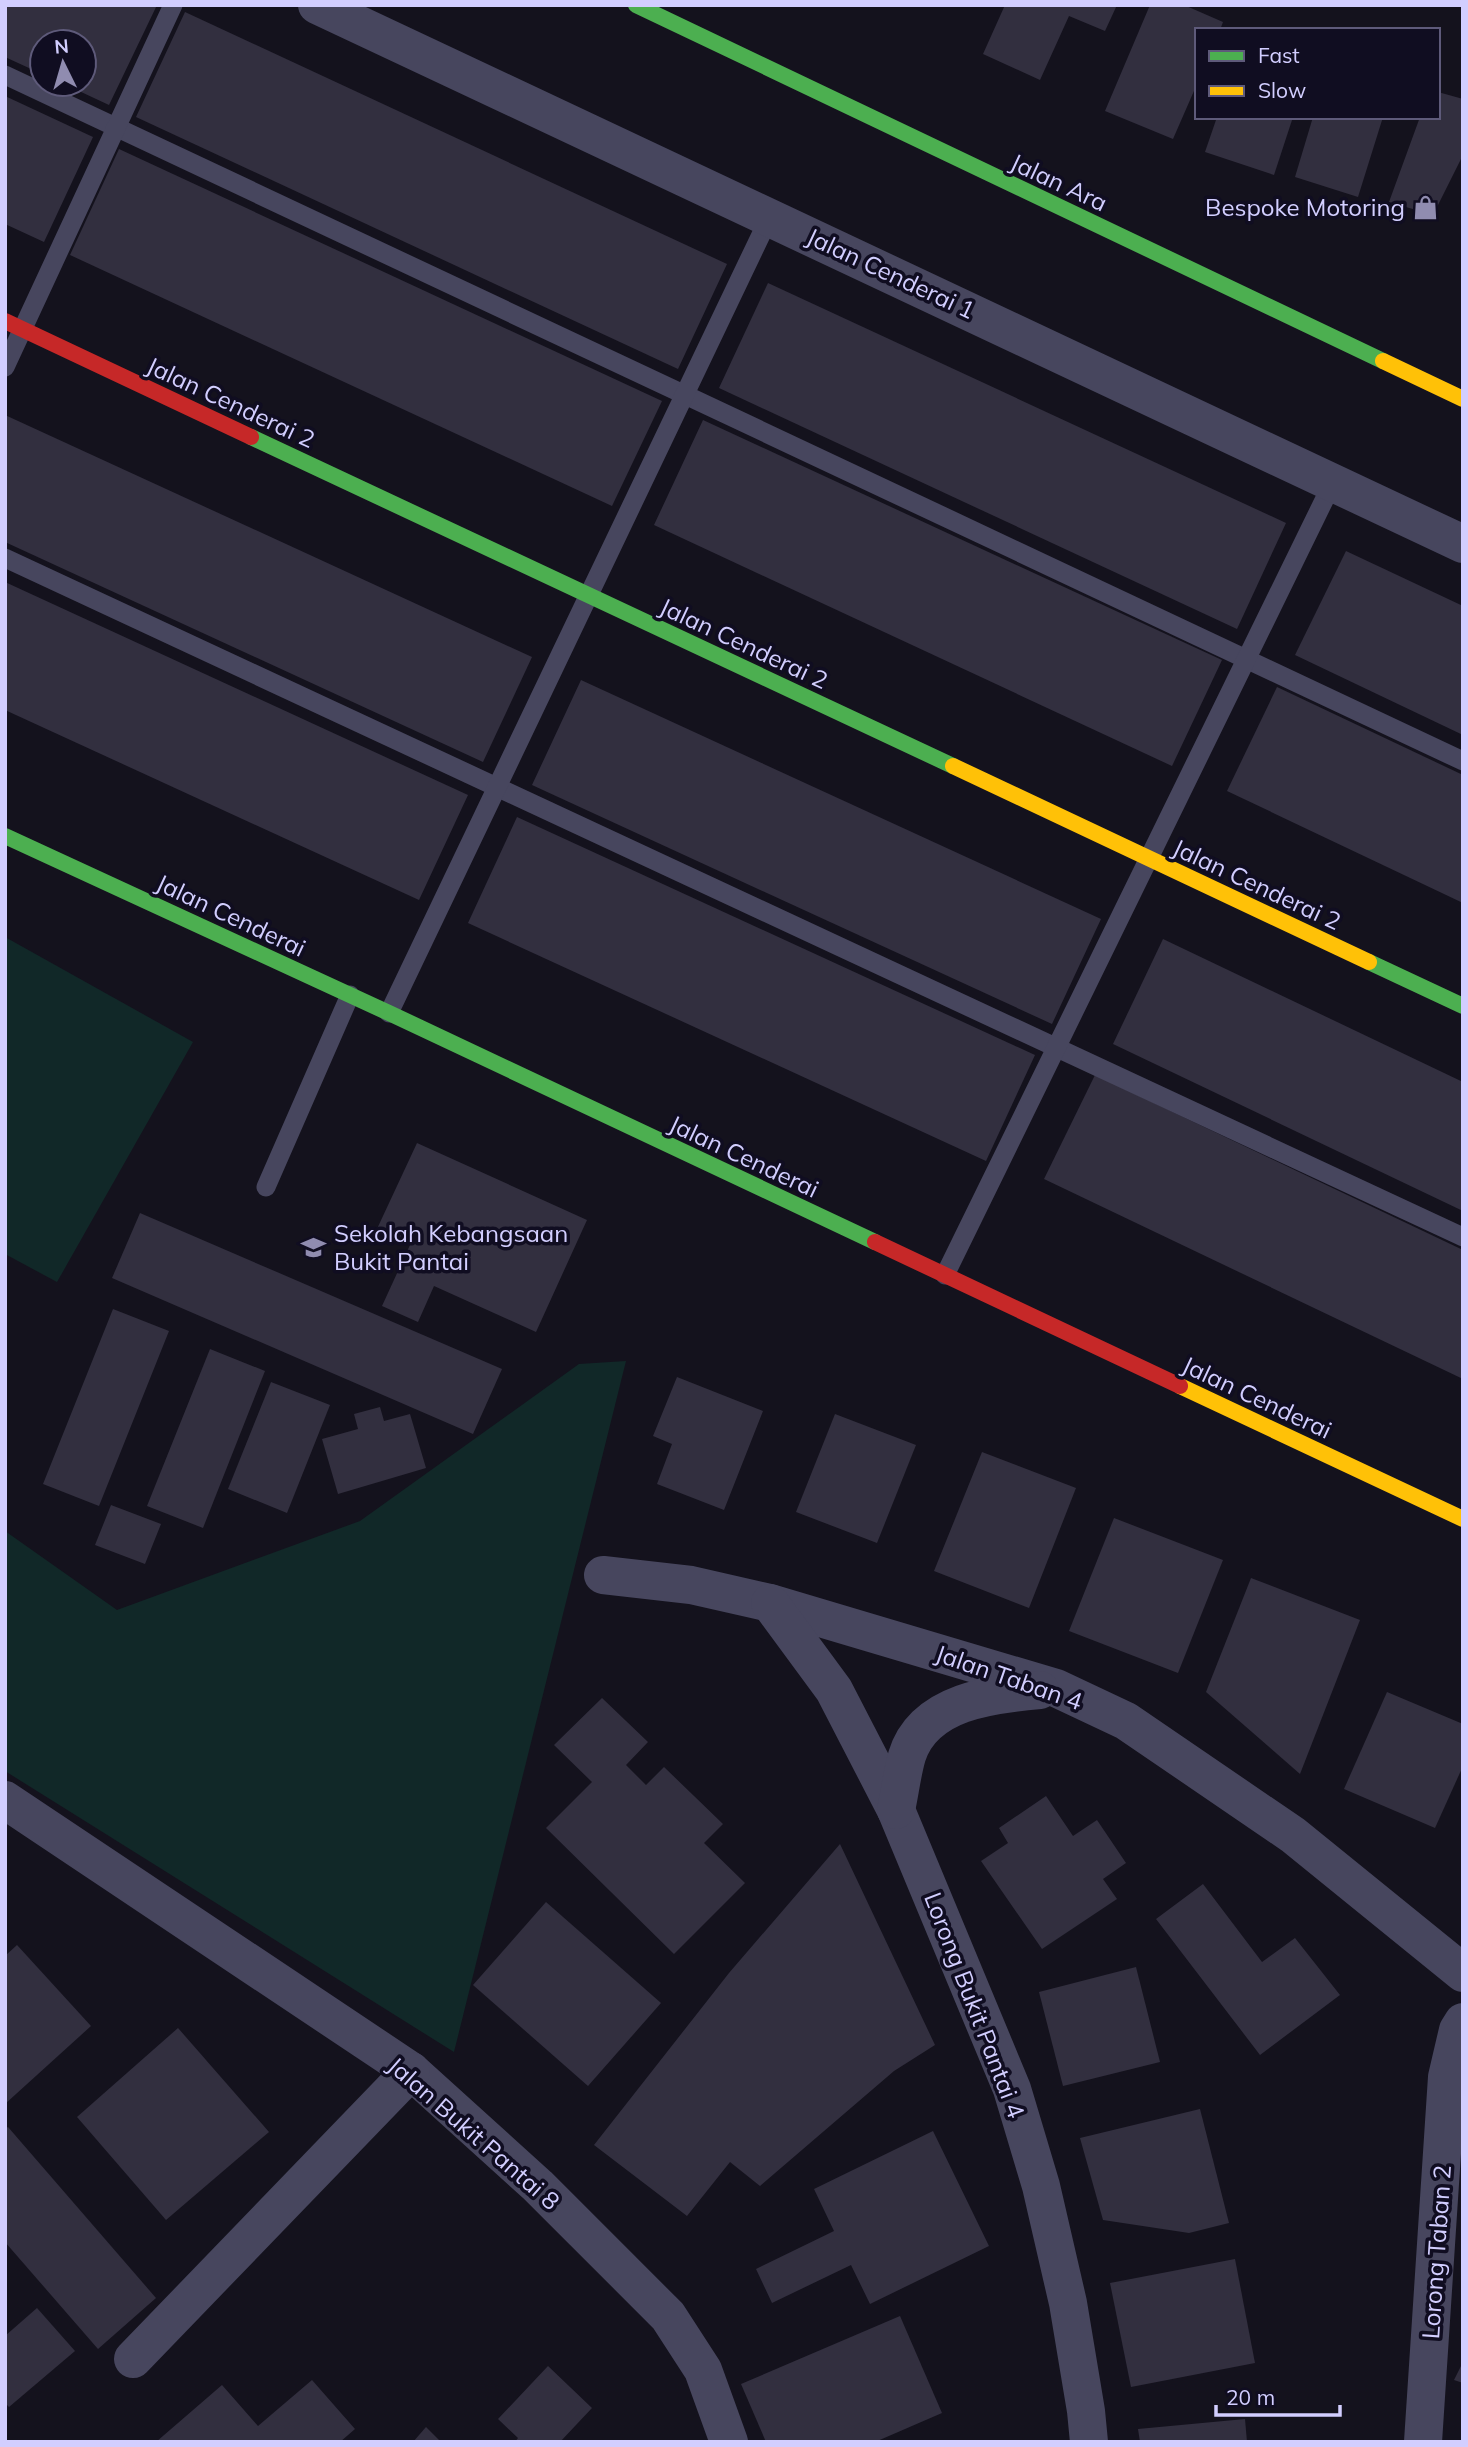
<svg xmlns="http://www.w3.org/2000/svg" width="1468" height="2447" viewBox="0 0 1468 2447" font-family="Mulish,sans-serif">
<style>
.green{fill:#112828}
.building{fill:#322f3f}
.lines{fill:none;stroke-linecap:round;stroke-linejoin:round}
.lane{stroke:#47465e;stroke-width:19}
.street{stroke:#47465e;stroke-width:38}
.fast{stroke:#4caf50;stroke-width:16}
.slow{stroke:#ffc107;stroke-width:16}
.jam{stroke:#c62828;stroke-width:16}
.labels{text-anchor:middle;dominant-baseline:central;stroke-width:7;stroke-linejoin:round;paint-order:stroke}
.street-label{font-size:24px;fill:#d2ceff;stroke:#100d21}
.poi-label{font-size:24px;fill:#d2ceff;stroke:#100d21;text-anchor:end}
</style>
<rect width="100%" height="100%" fill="#14121d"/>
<g class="green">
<path d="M 5,937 L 193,1042 L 57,1282 L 5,1254 Z"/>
<path d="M 626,1361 L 454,2052 L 5,1771 L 5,1531 L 117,1610 L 360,1521 L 579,1364 Z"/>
</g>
<g class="building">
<path d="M 5,5 L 157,5 L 109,105 L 64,84 L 84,84 L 84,42 L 42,42 L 42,74 L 5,57 Z"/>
<path d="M 1005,5 L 1117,5 L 1105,31 L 1069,16 L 1040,80 L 983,54 Z"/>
<path d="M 1150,5 L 1184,5 L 1223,22 L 1220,30 L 1197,30 L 1197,84 L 1173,139 L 1105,111 Z"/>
<path d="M 185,12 L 727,264 L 678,369 L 136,117 Z"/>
<path d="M 1438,92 L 1463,99 L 1463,155 L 1433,215 L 1389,202 L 1420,117 L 1438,117 Z"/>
<path d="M 5,96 L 93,137 L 44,242 L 5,224 Z"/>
<path d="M 1217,117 L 1293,117 L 1274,175 L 1205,152 Z"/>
<path d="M 1313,117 L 1383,117 L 1358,197 L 1295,177 Z"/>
<path d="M 119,149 L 662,401 L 612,506 L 70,255 Z"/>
<path d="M 768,283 L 1286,523 L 1237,629 L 719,388 Z"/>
<path d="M 5,415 L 532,657 L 483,762 L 5,542 Z"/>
<path d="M 703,420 L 1222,660 L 1172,766 L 654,525 Z"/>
<path d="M 1346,551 L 1463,606 L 1463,735 L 1295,655 Z"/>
<path d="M 5,582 L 468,795 L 419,900 L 5,710 Z"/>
<path d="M 581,680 L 1101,919 L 1052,1024 L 532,785 Z"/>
<path d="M 1277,687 L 1463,775 L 1463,903 L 1227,791 Z"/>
<path d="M 517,817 L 1035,1055 L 986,1161 L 468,923 Z"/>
<path d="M 1163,939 L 1463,1082 L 1463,1211 L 1113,1044 Z"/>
<path d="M 1095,1075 L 1463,1250 L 1463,1379 L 1044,1179 Z"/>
<path d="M 417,1143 L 587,1220 L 536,1332 L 434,1286 L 418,1322 L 382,1306 L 410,1245 L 376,1231 Z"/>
<path d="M 140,1213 L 502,1369 L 473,1434 L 112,1278 Z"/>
<path d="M 113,1309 L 169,1331 L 99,1506 L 43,1484 Z"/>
<path d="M 210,1349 L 265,1371 L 203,1528 L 147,1506 Z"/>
<path d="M 677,1377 L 763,1411 L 724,1510 L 657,1484 L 672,1444 L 653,1436 Z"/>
<path d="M 271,1382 L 330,1405 L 287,1513 L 228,1489 Z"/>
<path d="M 380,1407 L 384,1421 L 410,1414 L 426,1468 L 338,1494 L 322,1439 L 358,1429 L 354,1414 Z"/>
<path d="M 835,1414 L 916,1445 L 877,1543 L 796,1512 Z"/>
<path d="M 982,1452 L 1076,1488 L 1029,1608 L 934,1571 Z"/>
<path d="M 111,1505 L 161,1524 L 145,1564 L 95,1545 Z"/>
<path d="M 1114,1518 L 1223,1560 L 1178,1673 L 1069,1631 Z"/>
<path d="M 1251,1578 L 1360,1620 L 1300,1774 L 1206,1692 Z"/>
<path d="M 1387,1692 L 1463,1724 L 1463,1766 L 1435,1828 L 1344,1789 Z"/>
<path d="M 602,1698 L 648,1742 L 626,1765 L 646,1785 L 664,1767 L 723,1824 L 704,1843 L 745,1883 L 674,1954 L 546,1828 L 592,1782 L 554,1745 Z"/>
<path d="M 1046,1796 L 1073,1836 L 1097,1820 L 1126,1863 L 1103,1879 L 1117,1899 L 1042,1949 L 981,1861 L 1008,1843 L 999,1828 Z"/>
<path d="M 840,1844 L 935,2045 L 894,2071 L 760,2186 L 730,2162 L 687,2216 L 594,2145 L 729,1973 Z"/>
<path d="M 1203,1884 L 1262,1962 L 1295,1938 L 1340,1995 L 1260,2055 L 1156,1919 Z"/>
<path d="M 546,1902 L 661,2003 L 588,2086 L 473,1985 Z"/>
<path d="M 17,1945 L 91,2026 L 5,2104 L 5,1956 Z"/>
<path d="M 1136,1967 L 1160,2062 L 1063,2086 L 1039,1992 Z"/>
<path d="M 178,2028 L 269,2132 L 166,2220 L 77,2117 Z"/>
<path d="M 1200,2109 L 1229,2223 L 1189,2233 L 1103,2220 L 1080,2138 Z"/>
<path d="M 8,2127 L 156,2298 L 98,2349 L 5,2242 L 5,2129 Z"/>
<path d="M 933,2131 L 989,2246 L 870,2304 L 851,2265 L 772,2303 L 756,2269 L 834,2231 L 814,2189 Z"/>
<path d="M 1235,2259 L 1255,2363 L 1131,2387 L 1110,2283 Z"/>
<path d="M 37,2308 L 75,2351 L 9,2407 L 5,2403 L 5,2336 Z"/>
<path d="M 900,2316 L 942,2413 L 875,2442 L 766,2442 L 741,2384 Z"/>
<path d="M 1463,2362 L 1463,2383 L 1454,2380 Z"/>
<path d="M 548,2366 L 592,2408 L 560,2442 L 515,2442 L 518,2438 L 498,2419 Z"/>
<path d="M 312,2380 L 355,2429 L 340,2442 L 156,2442 L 222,2385 L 258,2426 Z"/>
<path d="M 1245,2419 L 1247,2442 L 1140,2442 L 1138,2429 Z"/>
<path d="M 426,2427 L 441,2442 L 413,2442 Z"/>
</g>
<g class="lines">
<g class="lane">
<path d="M 5,75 L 1463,761"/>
<path d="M 5,367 L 173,5"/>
<path d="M 5,558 L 1463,1237"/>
<path d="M 389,1013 L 770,216"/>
<path d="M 266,1187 L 350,995"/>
<path d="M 945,1275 L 1333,482"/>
</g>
<g class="street">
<path d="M 317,5 L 1463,544"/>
<path d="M 603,1575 L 691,1585 L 770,1603 L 1056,1688 L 1126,1721 L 1293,1835 L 1463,1973"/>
<path d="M 770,1603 L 834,1690 L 896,1810 L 1012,2089 L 1041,2186 L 1068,2303 L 1086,2411 L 1089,2442"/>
<path d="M 5,1800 L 411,2071 L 538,2186 L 668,2316 L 703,2370 L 729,2442"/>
<path d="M 896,1810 C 900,1792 902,1773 907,1756 C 924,1701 993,1694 1040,1690"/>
<path d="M 133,2359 L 411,2071"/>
<path d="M 1423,2442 L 1447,2077 L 1458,2030 L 1463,2022"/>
</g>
<g class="fast">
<path d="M 636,5 L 1383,361"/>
<path d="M 251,437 L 953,766"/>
<path d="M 5,836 L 389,1013 L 875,1242"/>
<path d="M 1369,962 L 1463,1006"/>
</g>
<g class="slow">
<path d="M 1383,361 L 1463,399"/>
<path d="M 953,766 L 1369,962"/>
<path d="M 1180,1386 L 1463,1519"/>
</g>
<g class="jam">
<path d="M 5,321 L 251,437"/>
<path d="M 875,1242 L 1180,1386"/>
</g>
</g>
<defs>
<symbol id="shop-bare" viewBox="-9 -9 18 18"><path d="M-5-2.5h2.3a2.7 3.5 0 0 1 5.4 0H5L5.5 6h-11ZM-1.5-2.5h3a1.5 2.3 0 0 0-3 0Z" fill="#908cb0" stroke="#100d21" stroke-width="2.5" paint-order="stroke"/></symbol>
<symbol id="school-bare" viewBox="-9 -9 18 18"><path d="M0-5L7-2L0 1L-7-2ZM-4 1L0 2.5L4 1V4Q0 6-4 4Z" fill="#908cb0" stroke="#100d21" stroke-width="2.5" paint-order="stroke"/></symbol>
</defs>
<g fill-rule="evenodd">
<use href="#shop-bare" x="1408" y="190" width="35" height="35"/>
<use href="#school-bare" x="296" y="1230" width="35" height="35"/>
</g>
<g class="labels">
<g class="street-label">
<text transform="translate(1059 182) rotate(25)">Jalan Ara</text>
<text transform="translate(891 273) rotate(25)">Jalan Cenderai 1</text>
<text transform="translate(231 402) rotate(25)">Jalan Cenderai 2</text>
<text transform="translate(744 643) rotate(25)">Jalan Cenderai 2</text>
<text transform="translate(1257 884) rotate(25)">Jalan Cenderai 2</text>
<text transform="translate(231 915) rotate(25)">Jalan Cenderai</text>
<text transform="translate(744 1156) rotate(25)">Jalan Cenderai</text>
<text transform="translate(1257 1397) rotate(25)">Jalan Cenderai</text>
<text transform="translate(1009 1677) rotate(19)">Jalan Taban 4</text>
<text transform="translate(975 2005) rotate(69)">Lorong Bukit Pantai 4</text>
<text transform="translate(474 2133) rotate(41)">Jalan Bukit Pantai 8</text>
<text transform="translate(1436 2252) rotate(-86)">Lorong Taban 2</text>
</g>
<g class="poi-label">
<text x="1405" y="207">Bespoke Motoring</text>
<text x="334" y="1233" text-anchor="start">Sekolah Kebangsaan<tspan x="334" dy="28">Bukit Pantai</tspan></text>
</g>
</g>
<rect width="1468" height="2447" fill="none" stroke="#d2ceff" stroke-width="14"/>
<rect x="1195" y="28" width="245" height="91" fill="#100d21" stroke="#5e5a7a" stroke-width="2"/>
<rect x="1209" y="51" width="35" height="10" fill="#4caf50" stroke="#5e5a7a" stroke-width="2"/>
<text x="1258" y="63" font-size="21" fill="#d2ceff">Fast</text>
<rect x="1209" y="86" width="35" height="10" fill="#ffc107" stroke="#5e5a7a" stroke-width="2"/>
<text x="1258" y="98" font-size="21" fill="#d2ceff">Slow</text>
<g transform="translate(63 63) rotate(355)"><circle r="33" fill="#100d21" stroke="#5e5a7a" stroke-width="2"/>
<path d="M0-5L12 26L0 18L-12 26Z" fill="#908cb0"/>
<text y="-10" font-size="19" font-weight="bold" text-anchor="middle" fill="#d2ceff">N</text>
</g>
<path d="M1216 2405v10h124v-10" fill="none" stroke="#d2ceff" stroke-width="3.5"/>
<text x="1226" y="2405" font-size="21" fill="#d2ceff" stroke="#100d21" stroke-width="5" paint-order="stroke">20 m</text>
</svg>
